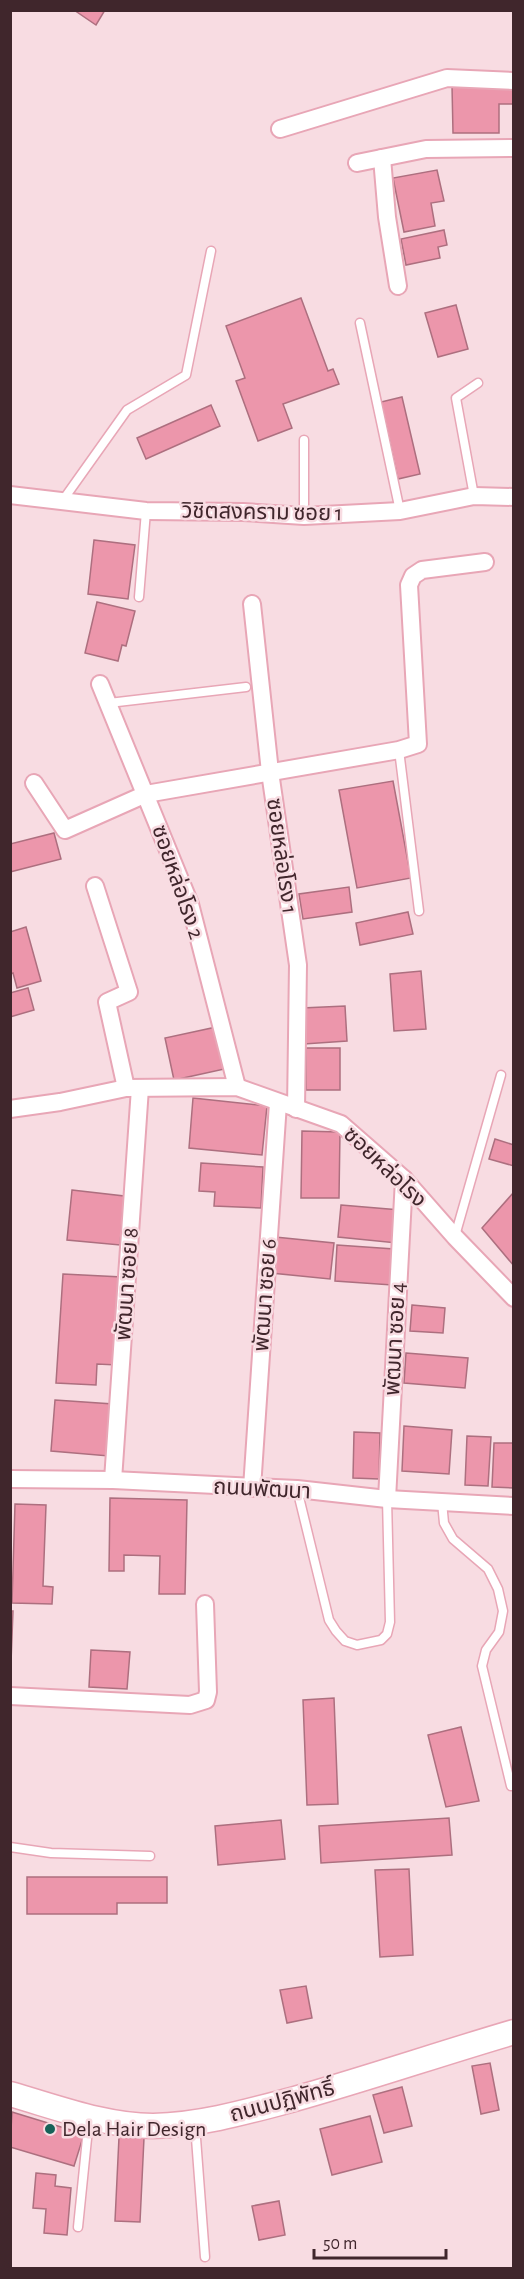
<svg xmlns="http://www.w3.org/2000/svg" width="524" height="2279" viewBox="0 0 524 2279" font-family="'Alegreya Sans','Noto Sans Thai',sans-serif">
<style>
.building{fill:#ec96ab;stroke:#ad6f7f;stroke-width:1.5}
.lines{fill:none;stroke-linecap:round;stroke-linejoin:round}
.lane-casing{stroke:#e8a6b6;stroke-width:11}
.street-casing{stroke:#e8a6b6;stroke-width:20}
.secondary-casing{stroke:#e8a6b6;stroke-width:27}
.lane{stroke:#fff;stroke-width:8}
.street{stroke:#fff;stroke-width:16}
.secondary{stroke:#fff;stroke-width:24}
.poi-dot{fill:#176259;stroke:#f8dce2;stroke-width:2}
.labels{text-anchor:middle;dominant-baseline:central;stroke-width:5;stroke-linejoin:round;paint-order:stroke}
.street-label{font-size:22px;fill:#40262c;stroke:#f8dce2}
.poi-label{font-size:22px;fill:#40262c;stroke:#f8dce2;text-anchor:start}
</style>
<rect width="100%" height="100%" fill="#f8dce2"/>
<g class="building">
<path d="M 74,10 L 105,10 L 96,25 Z"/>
<path d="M 452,86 L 514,86 L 514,104 L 499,104 L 499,133 L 453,133 Z"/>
<path d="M 437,170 L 444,201 L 431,203 L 435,226 L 404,232 L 393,178 Z"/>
<path d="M 444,230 L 447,245 L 438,247 L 440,258 L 406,265 L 401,239 Z"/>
<path d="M 301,298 L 328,371 L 333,369 L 339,384 L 283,404 L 292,428 L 258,441 L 236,381 L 245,378 L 226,326 Z"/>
<path d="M 456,305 L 468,349 L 438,357 L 425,313 Z"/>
<path d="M 402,397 L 420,474 L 398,479 L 381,402 Z"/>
<path d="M 211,405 L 220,426 L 146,459 L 137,438 Z"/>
<path d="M 94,540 L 135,545 L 128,599 L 88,594 Z"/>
<path d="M 97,602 L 135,611 L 126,646 L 122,645 L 118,661 L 85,653 Z"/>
<path d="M 393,781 L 411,878 L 357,888 L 339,790 Z"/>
<path d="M 54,833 L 61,859 L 10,872 L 10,844 Z"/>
<path d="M 349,887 L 352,912 L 303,919 L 299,894 Z"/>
<path d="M 408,912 L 413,934 L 360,945 L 356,923 Z"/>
<path d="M 26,927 L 41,981 L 17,988 L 13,973 L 10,974 L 10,932 Z"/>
<path d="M 421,971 L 426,1029 L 394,1031 L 390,974 Z"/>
<path d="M 28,988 L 34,1010 L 10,1017 L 10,993 Z"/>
<path d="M 345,1006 L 347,1041 L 304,1044 L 302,1008 Z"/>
<path d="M 221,1026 L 229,1068 L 174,1080 L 165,1038 Z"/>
<rect x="306" y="1048" width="34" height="42"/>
<path d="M 193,1098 L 267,1106 L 262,1155 L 189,1148 Z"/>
<path d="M 302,1131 L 340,1132 L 339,1198 L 301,1198 Z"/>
<path d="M 495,1139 L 514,1145 L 514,1166 L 489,1159 Z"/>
<path d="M 201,1163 L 263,1167 L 261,1208 L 214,1206 L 215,1192 L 199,1191 Z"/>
<path d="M 72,1190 L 124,1196 L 120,1245 L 67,1240 Z"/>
<path d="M 514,1192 L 514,1266 L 482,1228 Z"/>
<path d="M 341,1205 L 400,1210 L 397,1243 L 338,1237 Z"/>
<path d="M 275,1237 L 334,1243 L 330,1279 L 271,1273 Z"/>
<path d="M 337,1245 L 394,1249 L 392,1285 L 335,1281 Z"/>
<path d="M 63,1274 L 122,1277 L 117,1365 L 97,1364 L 96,1385 L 56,1383 Z"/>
<path d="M 412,1305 L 445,1308 L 443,1333 L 410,1331 Z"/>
<path d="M 406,1353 L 468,1358 L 465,1388 L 404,1383 Z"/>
<path d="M 55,1400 L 113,1404 L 109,1456 L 51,1451 Z"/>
<path d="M 404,1426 L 452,1430 L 449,1474 L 402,1471 Z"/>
<path d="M 354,1432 L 380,1433 L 379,1479 L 353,1478 Z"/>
<path d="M 467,1436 L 491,1437 L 488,1486 L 465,1485 Z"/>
<path d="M 494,1443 L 514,1443 L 514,1488 L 492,1487 Z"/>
<path d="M 110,1498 L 187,1500 L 185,1594 L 159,1594 L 160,1556 L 124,1555 L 124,1571 L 109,1571 Z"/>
<path d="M 15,1504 L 46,1505 L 43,1586 L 53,1587 L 52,1604 L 12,1603 Z"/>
<path d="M 10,1611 L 13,1611 L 10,1688 Z"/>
<path d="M 91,1650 L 130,1652 L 127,1689 L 89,1687 Z"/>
<path d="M 334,1698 L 338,1804 L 307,1805 L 303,1700 Z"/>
<path d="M 461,1727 L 479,1801 L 446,1807 L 428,1735 Z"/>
<path d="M 449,1818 L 452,1855 L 321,1863 L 319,1826 Z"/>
<path d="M 281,1820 L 285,1859 L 218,1865 L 215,1826 Z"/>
<path d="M 409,1869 L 413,1955 L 380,1957 L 375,1870 Z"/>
<path d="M 27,1877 L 167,1877 L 167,1903 L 117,1903 L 117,1914 L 27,1914 Z"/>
<path d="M 306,1986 L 312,2018 L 287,2023 L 280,1990 Z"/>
<path d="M 490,2063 L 499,2110 L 481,2114 L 472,2066 Z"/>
<path d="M 402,2087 L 412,2126 L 384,2133 L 373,2095 Z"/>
<path d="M 12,2112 L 84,2134 L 74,2166 L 10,2147 Z"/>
<path d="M 370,2116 L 382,2162 L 332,2175 L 320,2129 Z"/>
<path d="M 119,2137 L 144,2138 L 140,2222 L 115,2221 Z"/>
<path d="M 36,2173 L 56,2175 L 55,2186 L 71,2188 L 67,2235 L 44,2233 L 46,2209 L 33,2208 Z"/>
<path d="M 279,2201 L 285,2235 L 259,2240 L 252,2206 Z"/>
</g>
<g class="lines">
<defs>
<g id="lane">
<path d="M 360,323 L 400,511"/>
<path d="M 474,496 L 456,398 L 478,383"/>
<path d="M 63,500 L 127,410 L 186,375 L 211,251"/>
<path d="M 304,516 L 304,440"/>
<path d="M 139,597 L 146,511"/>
<path d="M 109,703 L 246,687"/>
<path d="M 399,750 L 419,911"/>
<path d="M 455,1236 L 501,1075"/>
<path d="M 297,1489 L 329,1620 L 336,1631 L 345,1641 L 357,1645 L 381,1640 L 387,1634 L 390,1622 L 387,1499"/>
<path d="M 442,1502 L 444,1523 L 453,1539 L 488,1569 L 498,1589 L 503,1611 L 499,1632 L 486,1650 L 482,1666 L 511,1786"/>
<path d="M 10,1847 L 51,1853 L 150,1856"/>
<path d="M 195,2125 L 205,2257"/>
<path d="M 78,2227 L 89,2119"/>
</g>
<g id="street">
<path d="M 280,129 L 447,78 L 514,81"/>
<path d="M 382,158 L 387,217 L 398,286"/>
<path d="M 357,163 L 426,149 L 514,148"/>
<path d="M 10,495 L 146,511 L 243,512 L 304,516 L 400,511 L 474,496 L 514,497"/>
<path d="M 252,604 L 270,772 L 298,965 L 296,1109"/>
<path d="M 100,684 L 190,904 L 237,1087"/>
<path d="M 34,783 L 65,830 L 146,794 L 399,750 L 418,744 L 409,585 L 413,576 L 422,570 L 485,562"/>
<path d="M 95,886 L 129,992 L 107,1002 L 126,1088"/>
<path d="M 10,1109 L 60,1102 L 126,1088 L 237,1087 L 341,1124 L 404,1179 L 455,1237 L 514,1298"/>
<path d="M 10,1479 L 113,1480 L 297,1489 L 387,1499 L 514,1506"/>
<path d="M 113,1480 L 140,1088"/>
<path d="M 252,1488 L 278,1103"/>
<path d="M 387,1499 L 404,1179"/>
<path d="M 10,1696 L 190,1705 L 206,1700 L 208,1692 L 205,1604"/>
</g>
<path id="secondary" d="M 10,2094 C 56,2107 105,2126 153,2126 C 200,2125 246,2112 291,2100 C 366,2079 439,2054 514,2032"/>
</defs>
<use href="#lane" class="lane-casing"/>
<use href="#street" class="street-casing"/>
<use href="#secondary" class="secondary-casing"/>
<use href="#lane" class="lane"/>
<use href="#street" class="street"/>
<use href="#secondary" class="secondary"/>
</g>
<circle class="poi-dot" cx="50" cy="2129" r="6"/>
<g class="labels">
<g class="street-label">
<text transform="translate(262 512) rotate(1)">วิชิตสงคราม ซอย 1</text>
<text transform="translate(282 856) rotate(82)">ซอยหล่อโรง 1</text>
<text transform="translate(178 882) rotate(71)">ซอยหล่อโรง 2</text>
<text transform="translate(385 1167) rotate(44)">ซอยหล่อโรง</text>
<text transform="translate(127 1284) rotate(-86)">พัฒนา ซอย 8</text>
<text transform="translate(265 1295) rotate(-86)">พัฒนา ซอย 6</text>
<text transform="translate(395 1339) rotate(-87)">พัฒนา ซอย 4</text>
<text transform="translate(262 1489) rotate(3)">ถนนพัฒนา</text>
<text transform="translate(282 2101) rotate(-15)">ถนนปฏิพัทธิ์</text>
</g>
<g class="poi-label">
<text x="62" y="2129">Dela Hair Design</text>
</g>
</g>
<rect width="524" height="2279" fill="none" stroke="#40262c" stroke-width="24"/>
<path d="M314 2249v9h132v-9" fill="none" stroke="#40262c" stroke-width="3"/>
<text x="323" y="2249" font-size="18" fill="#40262c" stroke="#f8dce2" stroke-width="4.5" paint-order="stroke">50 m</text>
</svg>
